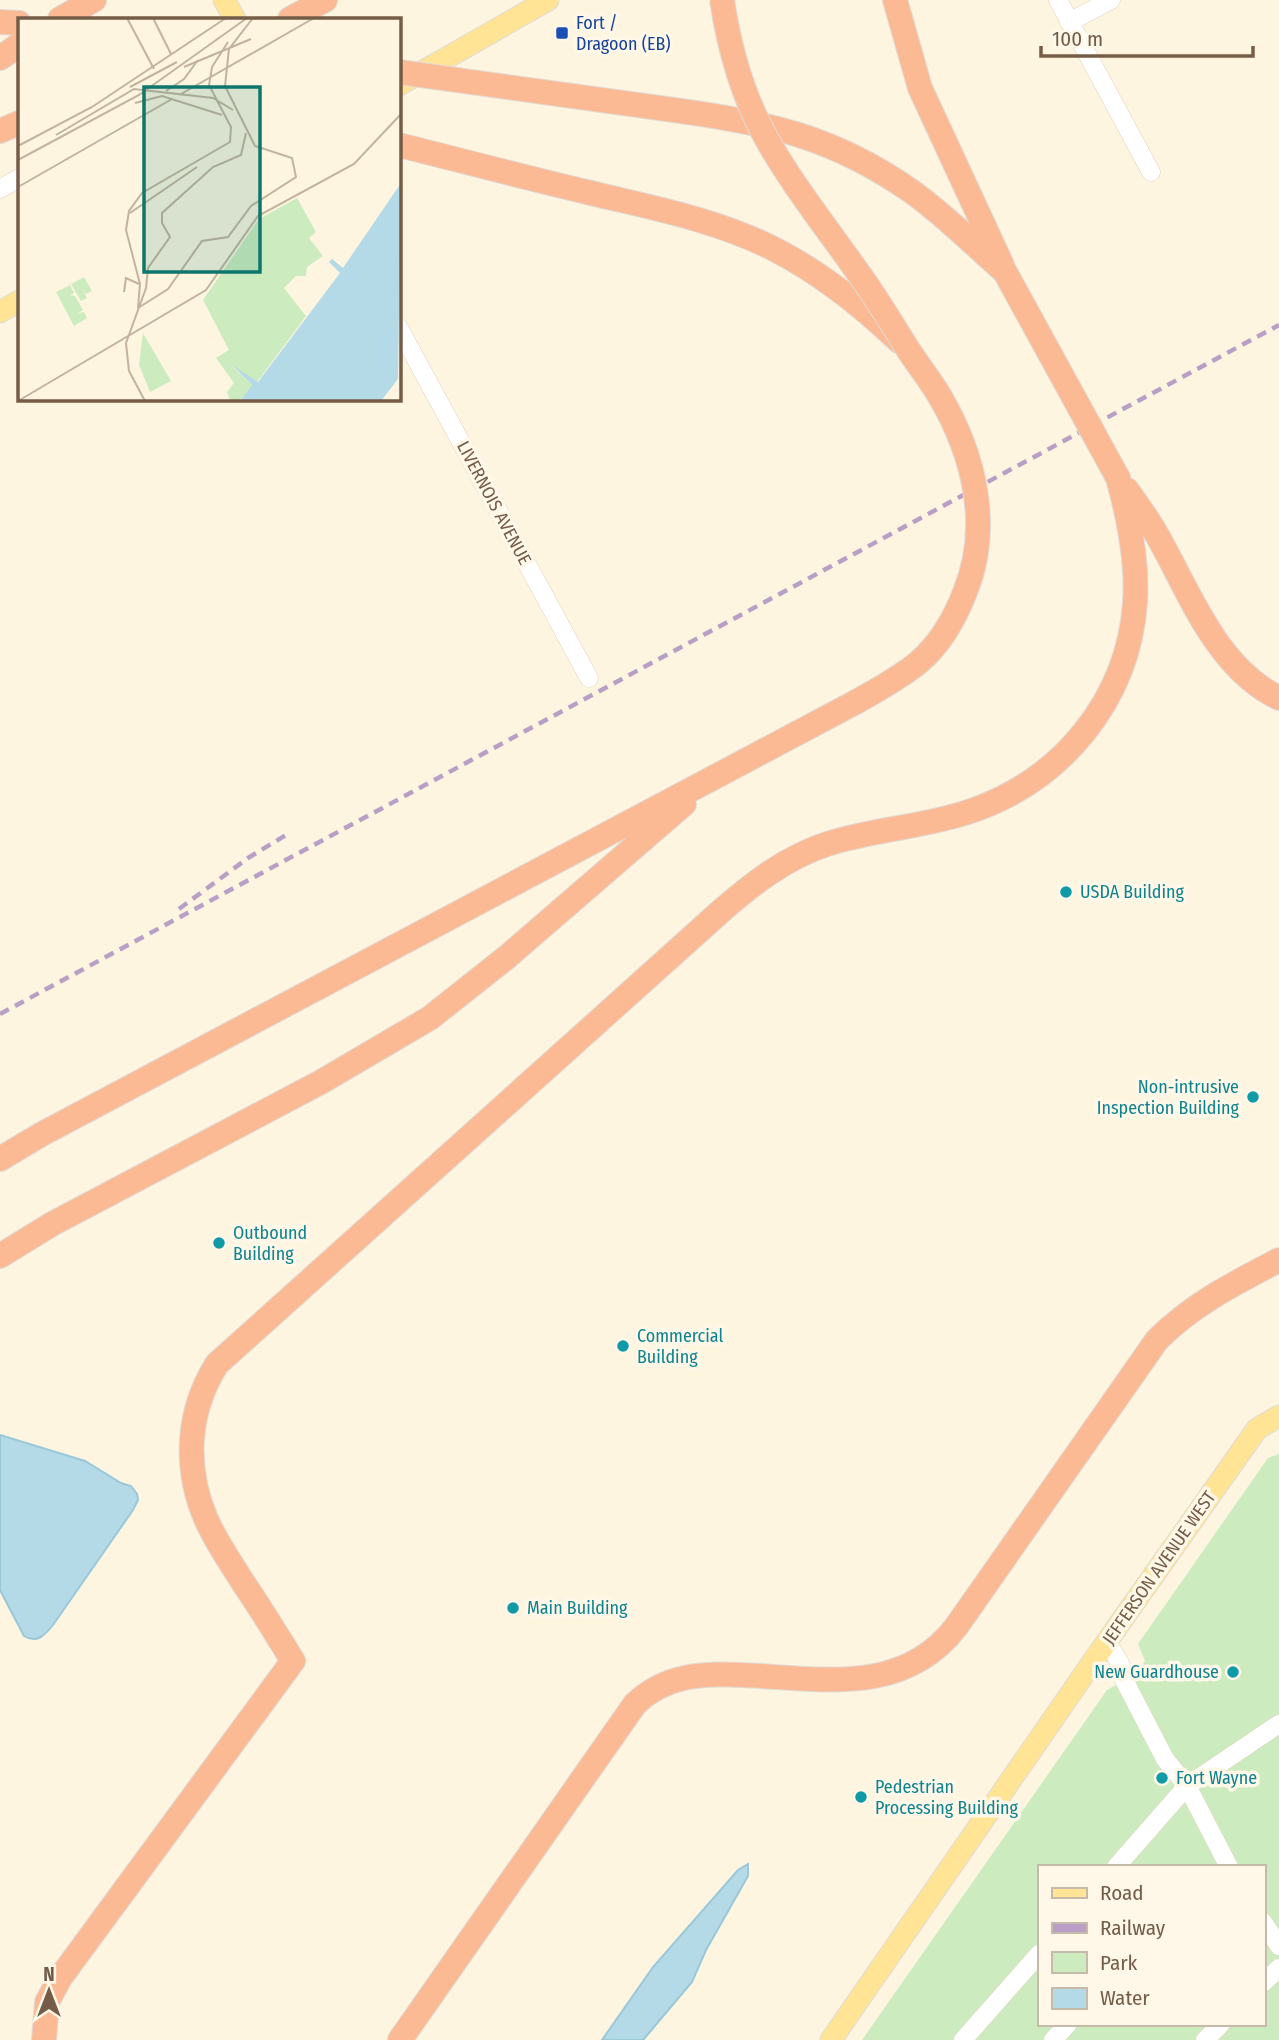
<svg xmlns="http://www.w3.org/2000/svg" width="1279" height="2040" viewBox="0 0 1279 2040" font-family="'Fira Sans Condensed',sans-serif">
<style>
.green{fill:#ccebbf;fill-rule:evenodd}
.water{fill:#b4dae7;stroke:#9ac8d9;stroke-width:2}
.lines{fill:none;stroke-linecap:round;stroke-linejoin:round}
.minor-casing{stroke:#e2d2bc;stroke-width:19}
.major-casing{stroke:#e1dbd7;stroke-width:23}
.highway-casing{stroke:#e1dbd7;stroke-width:26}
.minor{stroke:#fff;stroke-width:18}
.major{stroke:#ffe496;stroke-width:21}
.highway{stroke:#fbba94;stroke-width:24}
.rail{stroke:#b99fc6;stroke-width:4.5;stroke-dasharray:10 7;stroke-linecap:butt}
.highway-bridge-casing{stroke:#e1dbd7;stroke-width:26;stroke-linecap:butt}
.highway-bridge{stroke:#fbba94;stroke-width:24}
.transit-dot{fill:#1a4fb4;stroke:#fff8e8;stroke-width:2.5}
.culture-dot{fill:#0f9aa8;stroke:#fff8e8;stroke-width:2.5}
.labels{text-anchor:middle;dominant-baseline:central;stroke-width:7;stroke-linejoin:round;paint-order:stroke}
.transit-label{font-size:18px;fill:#164399;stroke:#fff8e8;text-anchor:start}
.street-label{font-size:18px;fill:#755c47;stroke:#fff8e8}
.culture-label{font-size:18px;fill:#0d838f;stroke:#fff8e8;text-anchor:start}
.inset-road{fill:none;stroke:#c3b39e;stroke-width:2}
.view{fill:#0f766e;fill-opacity:0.15;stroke:#0f766e;stroke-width:3.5}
.inset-edge{fill:none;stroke:#755c47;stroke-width:3.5}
</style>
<rect width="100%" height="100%" fill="#fdf5e0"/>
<path class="green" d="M 1279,1454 L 1279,2040 L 862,2040 L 1107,1690 L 1137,1673 L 1145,1661 L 1138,1644 L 1268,1458 ZM 1039,1867 L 1263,1867 L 1263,2024 L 1039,2024 Z"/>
<g class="water">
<path d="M 0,1435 L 85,1461 L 121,1483 L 131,1486 L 137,1494 L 138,1500 L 133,1510 L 53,1625 C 45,1635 37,1644 24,1636 L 0,1590 Z"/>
<path d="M 748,1864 L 748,1876 L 706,1950 L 692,1982 L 643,2040 L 602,2040 L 653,1967 L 738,1870 Z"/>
</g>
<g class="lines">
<defs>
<g id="minor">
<path d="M 1058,0 L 1151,172"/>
<path d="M 1069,22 L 1111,0"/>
<path d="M 0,189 L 19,178"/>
<path d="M 399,328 L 589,678"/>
<path d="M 1107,1642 L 1120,1663 L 1122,1676 L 1165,1759 L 1187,1786 L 1229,1867"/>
<path d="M 1116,1867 L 1187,1786 L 1279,1724"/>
<path d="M 1263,1922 L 1279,1946"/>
<path d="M 1263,1983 L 1279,1968"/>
<path d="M 963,2040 L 1039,1954"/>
<path d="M 1053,2040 L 1068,2024"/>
<path d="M 1205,2040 L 1221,2024"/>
</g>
<g id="major">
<path d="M 224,0 L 235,19"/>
<path d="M 399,85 L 548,0"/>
<path d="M 0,312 L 19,301"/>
<path d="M 831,2040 L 1096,1657 L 1257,1429 L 1279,1416"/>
</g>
<g id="highway">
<path d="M 895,0 L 920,88 L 1002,265"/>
<path d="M 60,19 L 94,0"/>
<path d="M 290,19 L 325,0"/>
<path d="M 0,22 L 19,23"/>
<path d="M 0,58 L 19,45"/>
<path d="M 674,110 C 768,123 832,136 911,191 C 945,215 974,245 1005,272"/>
<path d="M 0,131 L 19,123"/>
<path d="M 399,145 C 463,161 527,178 591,193 C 653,208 717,220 774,249 C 821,273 861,305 899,341"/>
<path d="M 1127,490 C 1137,504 1148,519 1157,535 C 1189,591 1216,668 1279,698"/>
<path d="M 0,1159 L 42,1134 L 856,702"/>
<path d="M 0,1256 L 52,1224 L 321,1082 L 430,1018 L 507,957 L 684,804"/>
<path d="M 44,2040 L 47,2002 L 60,1978 L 293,1661 C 277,1635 261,1609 244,1584 C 231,1563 216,1542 206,1519 C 184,1468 187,1411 217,1364 L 720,912 C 752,884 785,858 827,844 C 874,829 925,827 971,811 C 1062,780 1128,700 1135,603 C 1138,561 1129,518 1118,478"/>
<path d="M 400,2040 L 635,1704 C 665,1675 702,1673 741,1675 C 819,1678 902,1697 956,1627 L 1157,1340 C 1193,1304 1235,1283 1279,1260"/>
</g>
</defs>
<use href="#minor" class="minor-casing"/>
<use href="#major" class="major-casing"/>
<use href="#highway" class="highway-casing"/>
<use href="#minor" class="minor"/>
<use href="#major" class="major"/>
<use href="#highway" class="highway"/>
<g class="rail">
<path d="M 179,909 L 248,858 L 291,832"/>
<path d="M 0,1014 L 1279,325"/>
</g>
<defs>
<g id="highway-bridge">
<path d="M 722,0 C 729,47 742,94 765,136 C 791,183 826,227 857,271 C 876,297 892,324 909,351 C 919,366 930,380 939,395 C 974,454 992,526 965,592 C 955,618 940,644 919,662 C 900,678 877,690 856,702"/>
<path d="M 399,72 L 674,110"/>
<path d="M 1005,272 L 1118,478"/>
</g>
</defs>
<use href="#highway-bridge" class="highway-bridge-casing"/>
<use href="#highway-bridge" class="highway-bridge"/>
</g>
<rect class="transit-dot" x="555" y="26" width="14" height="14" rx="3.5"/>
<g class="culture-dot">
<circle cx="1066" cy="892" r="7"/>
<circle cx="1253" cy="1097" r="7"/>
<circle cx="219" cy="1243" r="7"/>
<circle cx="623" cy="1346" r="7"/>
<circle cx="513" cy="1608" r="7"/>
<circle cx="1233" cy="1672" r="7"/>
<circle cx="1162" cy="1778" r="7"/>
<circle cx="861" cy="1797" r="7"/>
</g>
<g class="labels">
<g class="transit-label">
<text x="576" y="23">Fort /<tspan x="576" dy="21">Dragoon (EB)</tspan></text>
</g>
<g class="street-label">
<text transform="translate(494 503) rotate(62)">LIVERNOIS AVENUE</text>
<text transform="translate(1159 1568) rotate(-55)">JEFFERSON AVENUE WEST</text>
</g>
<g class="culture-label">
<text x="1080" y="892">USDA Building</text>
<text x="1239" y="1087" text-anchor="end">Non-intrusive<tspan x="1239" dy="21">Inspection Building</tspan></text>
<text x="233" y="1233">Outbound<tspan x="233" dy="21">Building</tspan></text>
<text x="637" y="1336">Commercial<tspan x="637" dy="21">Building</tspan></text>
<text x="527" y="1608">Main Building</text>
<text x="1219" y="1672" text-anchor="end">New Guardhouse</text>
<text x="1176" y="1778">Fort Wayne</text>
<text x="875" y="1787">Pedestrian<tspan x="875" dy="21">Processing Building</tspan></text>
</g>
</g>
<g transform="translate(18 18)">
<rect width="383" height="383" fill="#fdf5e0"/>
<path d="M 279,180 L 298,214 L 291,220 L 305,238 L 289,249 L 288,258 L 278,258 L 266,270 L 288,298 L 239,364 L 214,348 L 234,367 L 222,383 L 212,383 L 209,374 L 216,365 L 198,340 L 211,332 L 185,282 L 241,201 ZM 66,259 L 74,273 L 68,276 L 64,270 L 69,280 L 63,283 L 53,266 ZM 52,267 L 56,275 L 52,277 L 57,278 L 65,292 L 59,296 L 66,294 L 69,300 L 56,308 L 38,274 ZM 125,315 L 153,363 L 132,374 L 121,347 Z" fill="#ccebbf"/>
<path d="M 383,165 L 380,361 L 363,383 L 222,383 L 234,367 L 214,347 L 240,364 L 322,255 L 311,244 L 314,241 L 325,250 Z" fill="#b4dae7"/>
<path class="inset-road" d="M 109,0 L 136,51M 135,0 L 153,36M 166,49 L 233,21M 112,69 L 159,44M 148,73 L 166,61 L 180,42M 163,76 L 296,0M 117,85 L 144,78 L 204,97M 38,117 L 116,71 L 195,80 L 215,92M 0,128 L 74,89 L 208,0M 0,142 L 121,77 L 229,0M 0,169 L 154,81M 112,195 L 179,149M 106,274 L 108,260 L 121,266M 120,290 L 150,271 L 184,223 L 210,219 L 233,188 L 278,159 L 274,140 L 237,128 L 207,68 L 211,31 L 235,0M 120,290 L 122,266 L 108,212 L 111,193 L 124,175 L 212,124 L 213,109 L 191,67 L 194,49 L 210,24M 0,383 L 188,272 L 240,198 L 336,146 L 384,95M 127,383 L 111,353 L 108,325 L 128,270 L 130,250 L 152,219 L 144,205 L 144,195 L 195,149 L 223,137 L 228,115"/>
<path class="view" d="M 126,69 L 242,69 L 242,254 L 126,254 Z"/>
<rect width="383" height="383" class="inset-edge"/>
</g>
<rect x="1038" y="1865" width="228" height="161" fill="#fff8e8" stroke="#c8baa8" stroke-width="2"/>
<rect x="1052" y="1888" width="35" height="10" fill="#ffe496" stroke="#c8baa8" stroke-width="2"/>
<text x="1100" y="1900" font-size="21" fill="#755c47">Road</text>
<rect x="1052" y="1923" width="35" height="10" fill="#b99fc6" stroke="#c8baa8" stroke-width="2"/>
<text x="1100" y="1935" font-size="21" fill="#755c47">Railway</text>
<rect x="1052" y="1952" width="35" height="21" fill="#ccebbf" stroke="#c8baa8" stroke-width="2"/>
<text x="1100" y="1970" font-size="21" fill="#755c47">Park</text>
<rect x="1052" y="1988" width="35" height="21" fill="#b4dae7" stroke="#c8baa8" stroke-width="2"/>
<text x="1100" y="2005" font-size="21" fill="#755c47">Water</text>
<g transform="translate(49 1991)" stroke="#fff8e8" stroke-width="5" paint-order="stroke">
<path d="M0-5L12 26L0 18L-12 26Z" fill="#755c47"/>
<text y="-10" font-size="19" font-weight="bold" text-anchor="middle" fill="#755c47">N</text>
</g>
<path d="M1041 46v10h212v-10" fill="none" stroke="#755c47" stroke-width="3.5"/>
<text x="1052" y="46" font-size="21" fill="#755c47" stroke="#fff8e8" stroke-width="5" paint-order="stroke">100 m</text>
</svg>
